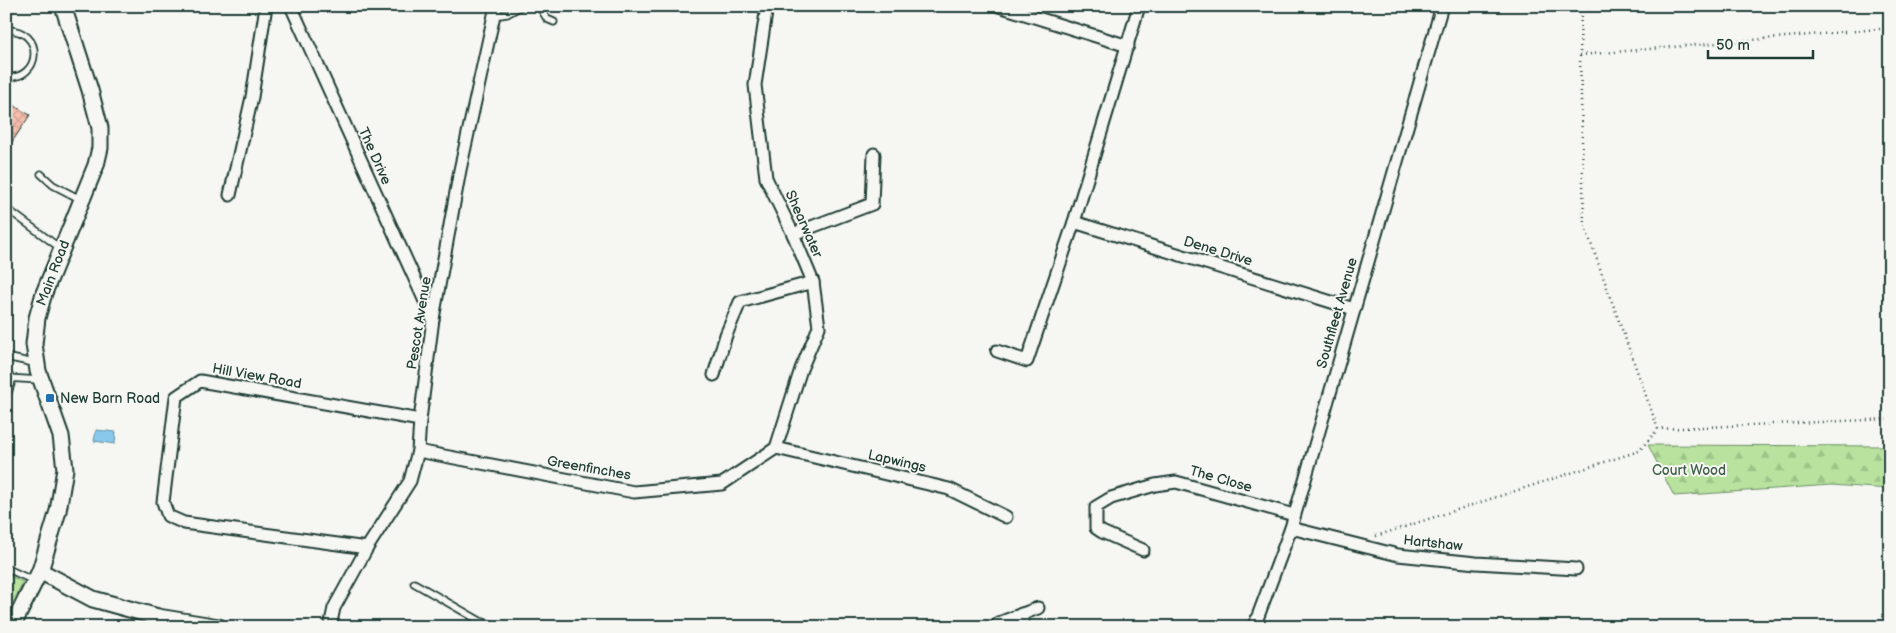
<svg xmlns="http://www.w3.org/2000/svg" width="1896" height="633" viewBox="0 0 1896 633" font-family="'Balsamiq Sans',sans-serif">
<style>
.forest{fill:url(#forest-firs);stroke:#6c9069}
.water{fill:#8ac8eb;stroke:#5f90a2}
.building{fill:url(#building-cross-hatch);stroke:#1f3d34}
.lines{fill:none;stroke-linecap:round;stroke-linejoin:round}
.lane-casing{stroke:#1f3d34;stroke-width:9}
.street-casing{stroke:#1f3d34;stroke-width:15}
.secondary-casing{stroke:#1f3d34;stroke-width:19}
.path{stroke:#1f3d34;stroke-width:2.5;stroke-dasharray:1 4;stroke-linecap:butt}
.lane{stroke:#f6f6f2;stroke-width:5.5}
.street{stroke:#f6f6f2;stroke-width:11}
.secondary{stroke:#f6f6f2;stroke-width:15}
.poi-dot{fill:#1f6fb2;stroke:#f6f6f2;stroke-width:2}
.labels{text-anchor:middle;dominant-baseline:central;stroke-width:4;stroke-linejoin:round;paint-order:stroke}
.street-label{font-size:14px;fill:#1f3d34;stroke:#f6f6f2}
.poi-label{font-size:14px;fill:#1f3d34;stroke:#f6f6f2;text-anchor:start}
.park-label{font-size:14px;fill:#3e5e49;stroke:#f6f6f2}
</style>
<defs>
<pattern id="forest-firs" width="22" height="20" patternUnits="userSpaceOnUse" patternTransform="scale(1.25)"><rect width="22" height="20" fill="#b8e29e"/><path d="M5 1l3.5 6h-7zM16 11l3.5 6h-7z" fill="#9ec389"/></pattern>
<pattern id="building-cross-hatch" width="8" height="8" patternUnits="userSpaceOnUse" patternTransform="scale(1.25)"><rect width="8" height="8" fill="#f6bdad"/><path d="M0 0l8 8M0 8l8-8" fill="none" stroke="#d2a395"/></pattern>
</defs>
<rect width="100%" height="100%" fill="#f6f6f2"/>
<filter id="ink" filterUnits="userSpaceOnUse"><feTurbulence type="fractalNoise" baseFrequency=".02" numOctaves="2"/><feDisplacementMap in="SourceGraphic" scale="10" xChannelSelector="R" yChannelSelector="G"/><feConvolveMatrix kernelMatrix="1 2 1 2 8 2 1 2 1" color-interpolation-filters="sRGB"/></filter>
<g filter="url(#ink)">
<g class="forest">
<path d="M 1648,445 L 1890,446 L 1890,489 L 1831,485 L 1674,496 Z"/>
<path d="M 6,574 L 23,582 L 6,618 Z"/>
</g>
<path class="water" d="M 96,430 L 116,432 L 115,444 L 94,441 Z"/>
<path class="building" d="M 6,101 L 30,115 L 6,151 Z"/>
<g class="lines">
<defs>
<g id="lane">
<path d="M 539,6 L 547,19 L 554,22"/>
<path d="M 493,16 L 507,14 L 521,6"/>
<path d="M 6,30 C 46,29 41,81 6,77"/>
<path d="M 41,174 L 53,185 L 80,199"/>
<path d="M 6,208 L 60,248"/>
<path d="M 6,357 L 34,363"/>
<path d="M 6,378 L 40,380"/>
<path d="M 6,399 L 13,378"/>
<path d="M 6,568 L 34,581"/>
<path d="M 414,583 L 480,621 L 501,627"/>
</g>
<g id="street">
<path d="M 291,6 L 433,319"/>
<path d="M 767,6 L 755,85 L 766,178 L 793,234 L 813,282 L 819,327 L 801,369 L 776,448"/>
<path d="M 999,6 L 1128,46"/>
<path d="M 230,195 L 252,97 L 266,6"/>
<path d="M 1074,222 L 1354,309"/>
<path d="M 793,234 L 872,204 L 874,154"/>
<path d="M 997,351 L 1027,361 L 1074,222 L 1139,6"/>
<path d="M 714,375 L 726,335 L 740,302 L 813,282"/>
<path d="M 776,448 L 949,489 L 1006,517"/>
<path d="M 418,451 L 634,492 L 722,484 L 776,448"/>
<path d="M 1291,528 L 1398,555 L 1476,563 L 1576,569"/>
<path d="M 367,548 L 184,523 L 168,516 L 163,502 L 176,397 L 200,381 L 420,420"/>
<path d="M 1143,550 L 1102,532 L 1096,528 L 1096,507 L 1111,498 L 1155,485 L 1176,482 L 1294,515"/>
<path d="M 1021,614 L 1024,627"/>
<path d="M 330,627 L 334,608 L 367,548 L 410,481 L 418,451 L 420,420 L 433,319 L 460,170 L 496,6"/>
<path d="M 994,627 L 999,623 L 1038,608"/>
<path d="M 1254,627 L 1291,528 L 1442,6"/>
</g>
<g id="secondary">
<path d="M 40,571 L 93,599 L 158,617 L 219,627"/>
<path d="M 12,627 L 40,571 L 58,511 L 65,469 L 61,436 L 38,371 L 34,344 L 37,318 L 44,293 L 96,165 L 100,148 L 100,128 L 90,90 L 63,6"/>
</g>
</defs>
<use href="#lane" class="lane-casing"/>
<use href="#street" class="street-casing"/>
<use href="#secondary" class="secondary-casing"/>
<g class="path">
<path d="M 1581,6 L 1580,55 L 1584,224 L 1658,429 L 1890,419"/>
<path d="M 1580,55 L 1890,28"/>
<path d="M 1376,536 L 1639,451 L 1658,429"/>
</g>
<use href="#lane" class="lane"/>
<use href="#street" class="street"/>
<use href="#secondary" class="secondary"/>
</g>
</g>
<rect class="poi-dot" x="45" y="393" width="10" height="10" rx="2.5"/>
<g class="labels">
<g class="street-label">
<text transform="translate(375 156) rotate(66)">The Drive</text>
<text transform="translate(804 224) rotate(66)">Shearwater</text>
<text transform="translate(1218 251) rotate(17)">Dene Drive</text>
<text transform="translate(53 273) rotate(-69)">Main Road</text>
<text transform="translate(1337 313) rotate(-74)">Southfleet Avenue</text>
<text transform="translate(419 323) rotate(-81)">Pescot Avenue</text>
<text transform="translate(257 376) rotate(10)">Hill View Road</text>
<text transform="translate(897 461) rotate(13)">Lapwings</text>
<text transform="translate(589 468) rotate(10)">Greenfinches</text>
<text transform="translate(1221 479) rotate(16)">The Close</text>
<text transform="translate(1433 543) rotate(6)">Hartshaw</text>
</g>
<g class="poi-label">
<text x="60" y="398">New Barn Road</text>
</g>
<g class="park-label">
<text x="1689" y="470">Court Wood</text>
</g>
</g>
<rect width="1896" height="633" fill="none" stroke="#f6f6f2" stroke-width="25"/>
<rect x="12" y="12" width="1871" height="608" fill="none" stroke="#1f3d34" stroke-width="2" filter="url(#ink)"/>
<path d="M1708 50v8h105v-8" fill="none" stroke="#1f3d34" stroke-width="2.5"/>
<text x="1716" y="50" font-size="15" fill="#1f3d34" stroke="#f6f6f2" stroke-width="4" paint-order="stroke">50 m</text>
</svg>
